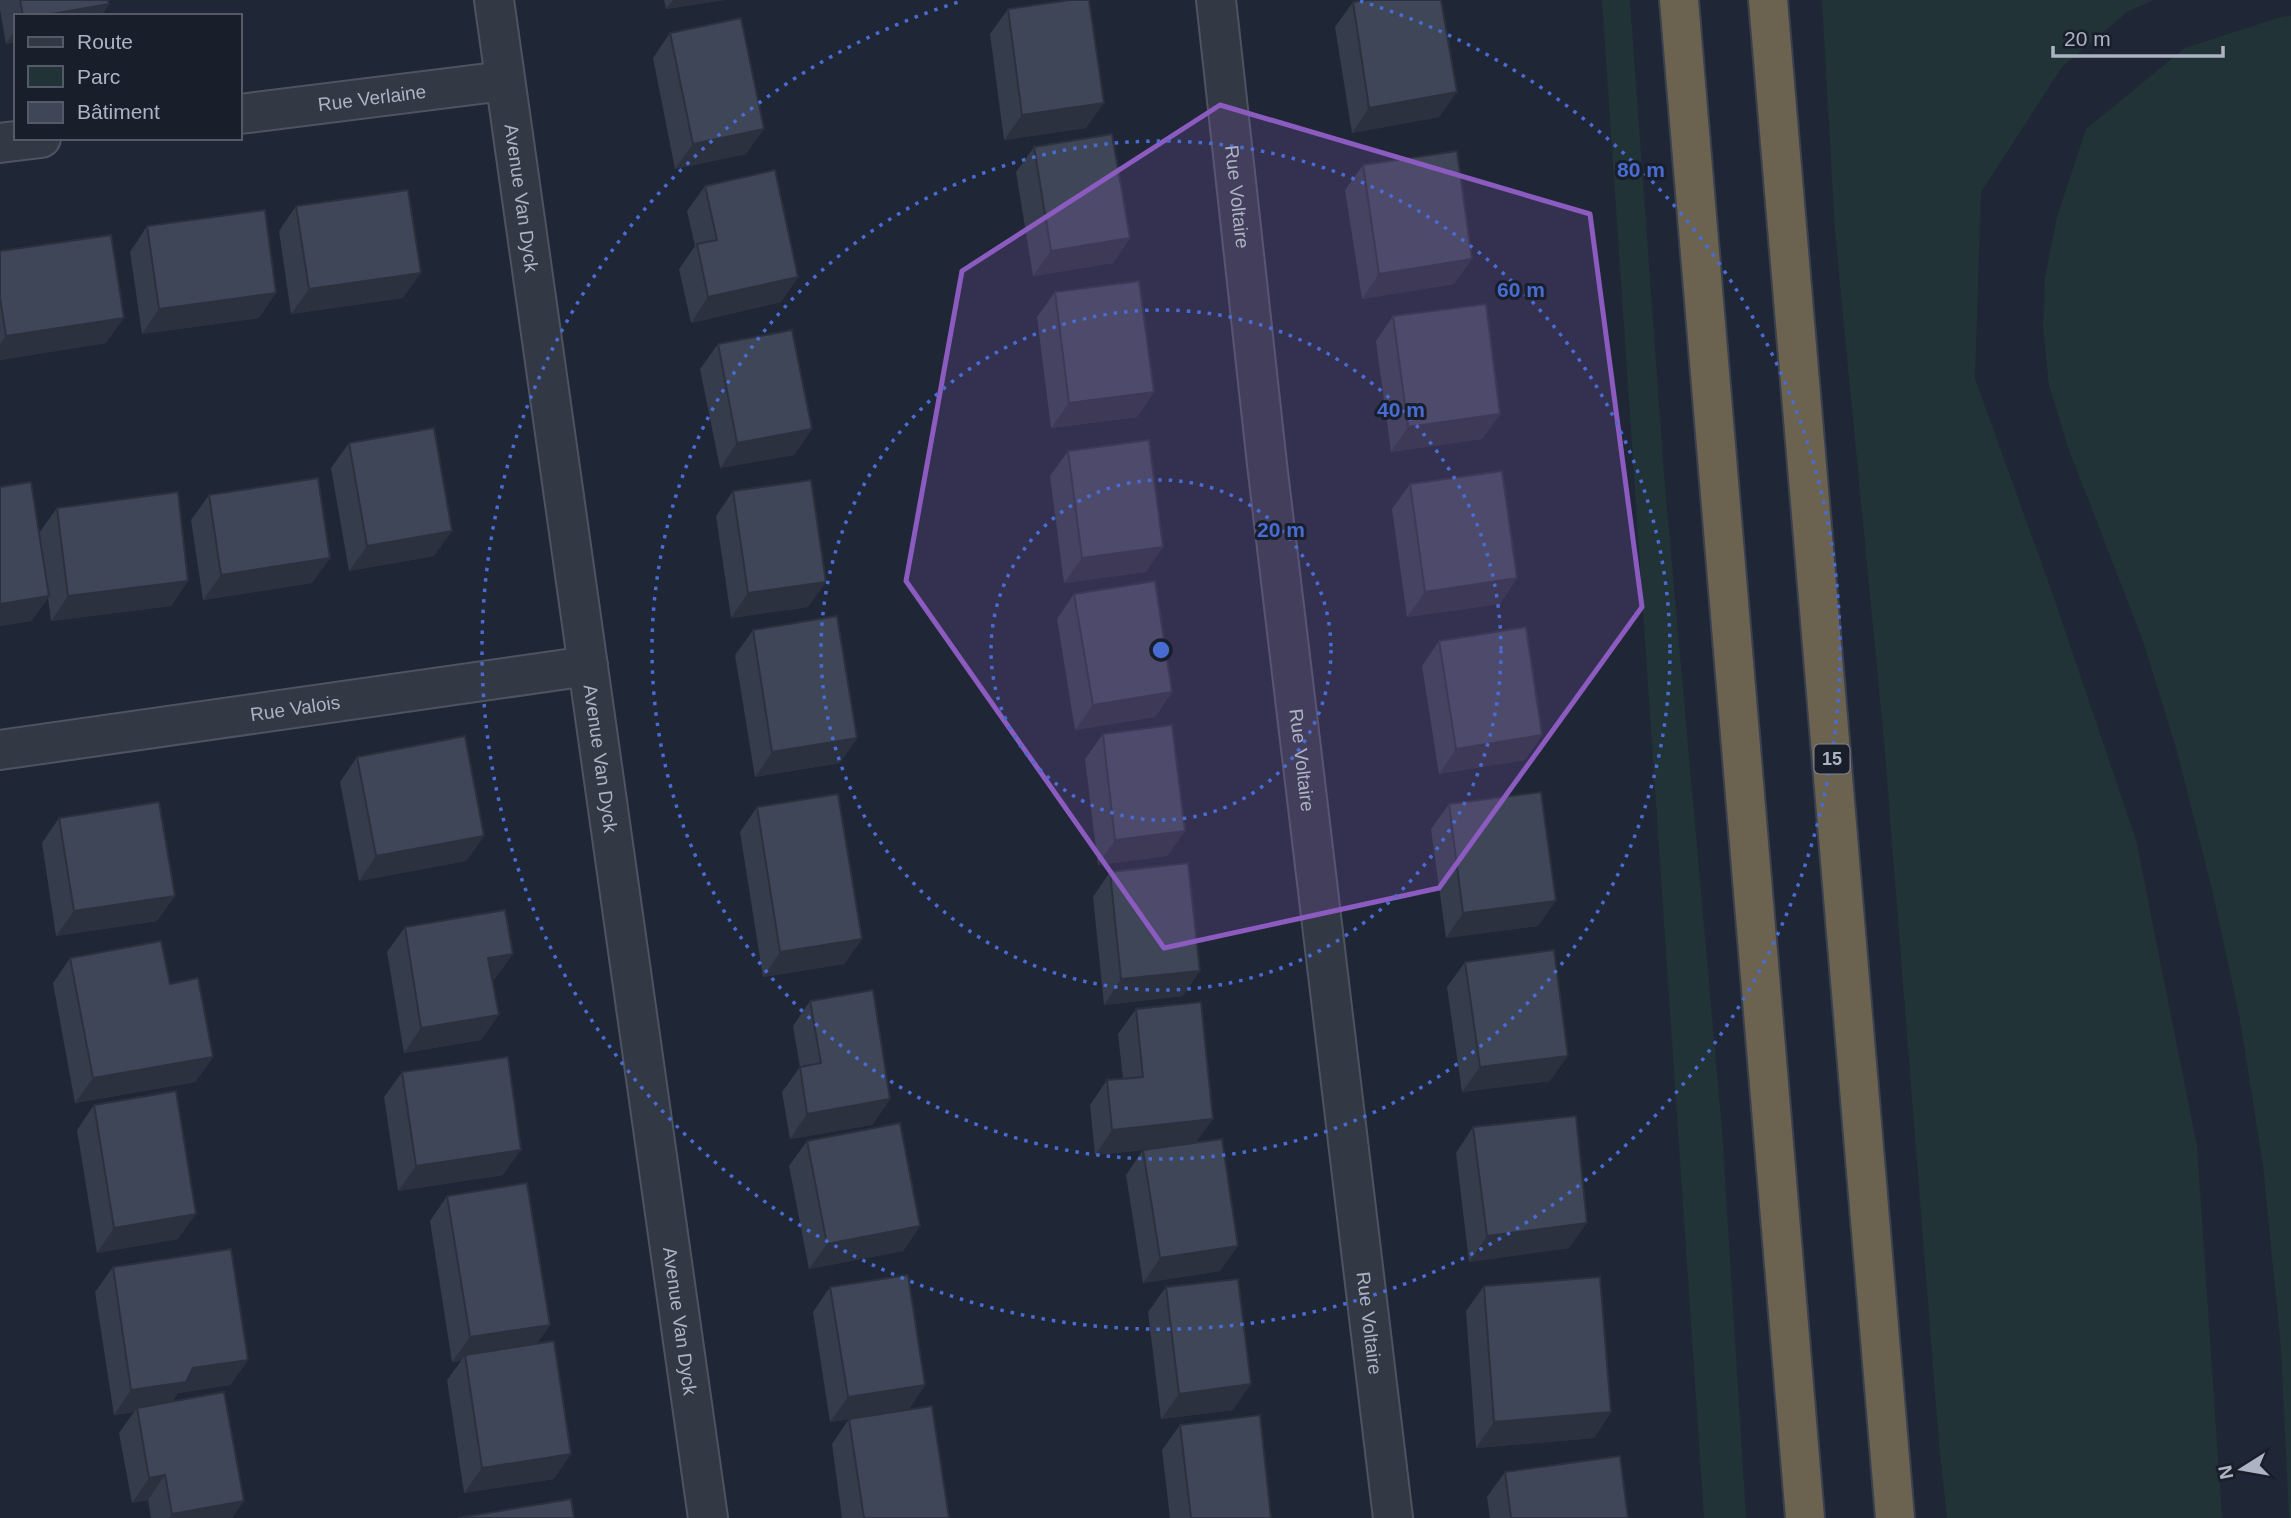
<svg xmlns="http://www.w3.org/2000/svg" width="2291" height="1518" viewBox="0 0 2291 1518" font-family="Helvetica,sans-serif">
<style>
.green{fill:#223337}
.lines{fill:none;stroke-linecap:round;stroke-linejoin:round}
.minor-casing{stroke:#4d5361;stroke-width:42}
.highway-casing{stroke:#3a404d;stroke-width:42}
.minor{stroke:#333845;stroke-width:38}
.highway{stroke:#6b6350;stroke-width:38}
.wall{fill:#353c4c}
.shaded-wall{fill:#2b313e}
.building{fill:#3e4658;stroke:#2b313e;stroke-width:2}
.marked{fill:#8c5bc0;fill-opacity:0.2;stroke:#8c5bc0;stroke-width:5;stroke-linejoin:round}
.ring{fill:none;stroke:#486cd2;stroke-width:3.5;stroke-dasharray:3.5 7}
.labels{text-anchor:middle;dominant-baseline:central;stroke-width:6;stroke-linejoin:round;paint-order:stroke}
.shield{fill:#181e2a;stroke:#808695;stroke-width:2}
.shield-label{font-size:18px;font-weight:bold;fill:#adb3c3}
.street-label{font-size:19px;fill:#adb3c3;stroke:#181e2a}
.centre{fill:#486cd2;stroke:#181e2a;stroke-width:3.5}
.ring-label{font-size:21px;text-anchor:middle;font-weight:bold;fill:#486cd2;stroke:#181e2a;stroke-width:6;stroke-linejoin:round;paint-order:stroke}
</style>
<rect width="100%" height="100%" fill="#1f2635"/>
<g class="green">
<path d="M 1602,0 L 1630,0 L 1664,474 L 1722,1129 L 1746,1518 L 1704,1518 Z"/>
<path d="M 1822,0 L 2154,0 L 2127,12 L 2062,67 L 1981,192 L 1975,379 L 2052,592 L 2136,840 L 2197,1146 L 2222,1518 L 1947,1518 L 1939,1444 L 1884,741 L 1835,232 Z"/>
<path d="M 2291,16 L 2291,1518 L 2289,1518 L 2281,1349 L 2263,1165 L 2239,1014 L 2211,885 L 2177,751 L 2143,641 L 2068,447 L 2049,385 L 2043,327 L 2045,278 L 2057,217 L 2086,129 L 2185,48 L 2281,17 Z"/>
</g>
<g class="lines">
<defs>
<g id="minor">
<path id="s1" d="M 494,0 L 708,1518"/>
<path id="s2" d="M 1216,0 L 1267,464 L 1393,1518"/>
<path id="s3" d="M 240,114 L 504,81"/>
<path d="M 0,143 L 41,138"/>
<path id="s4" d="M 0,750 L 588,666"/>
</g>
<g id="highway">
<path d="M 1679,0 L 1805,1518"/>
<path d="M 1768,0 L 1895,1518"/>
</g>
</defs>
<use href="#minor" class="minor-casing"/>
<use href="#highway" class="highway-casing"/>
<use href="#minor" class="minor"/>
<use href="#highway" class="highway"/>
</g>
<g class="wall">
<path d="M 0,0 L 108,0 L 109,4 L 101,16 L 16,16 L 16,42 L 6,44 L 0,10 Z"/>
<path d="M 664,0 L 724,0 L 666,9 Z"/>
<path d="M 1353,2 L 1439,117 L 1352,133 L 1335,27 Z"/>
<path d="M 1008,9 L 1086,128 L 1004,140 L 990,34 Z"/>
<path d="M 670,33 L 746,154 L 675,169 L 653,58 Z"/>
<path d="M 1034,147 L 1130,238 L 1113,263 L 1033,276 L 1016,172 Z"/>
<path d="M 1363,165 L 1454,284 L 1362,299 L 1345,190 Z"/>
<path d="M 705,186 L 798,277 L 781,302 L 691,323 L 679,269 L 695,246 L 687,211 Z"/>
<path d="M 296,206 L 403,298 L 291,314 L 279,231 Z"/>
<path d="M 147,226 L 259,318 L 142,334 L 130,252 Z"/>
<path d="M 0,251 L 106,343 L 0,360 Z"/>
<path d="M 1055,292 L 1154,392 L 1137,417 L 1051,428 L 1037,317 Z"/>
<path d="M 1393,316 L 1500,414 L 1482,439 L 1391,452 L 1376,341 Z"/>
<path d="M 718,344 L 812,429 L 794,455 L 720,468 L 700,369 Z"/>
<path d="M 349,443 L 434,556 L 349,571 L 331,468 Z"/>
<path d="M 1068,451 L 1146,572 L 1064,583 L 1050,476 Z"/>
<path d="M 1410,484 L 1517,578 L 1500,604 L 1407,617 L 1392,509 Z"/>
<path d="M 0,487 L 39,533 L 57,508 L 188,581 L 171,606 L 51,621 L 48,598 L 31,621 L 0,626 Z"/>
<path d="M 733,491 L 826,582 L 808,607 L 731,618 L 716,516 Z"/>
<path d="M 209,495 L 330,558 L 312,583 L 203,600 L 191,520 Z"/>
<path d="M 1074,594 L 1172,692 L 1155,717 L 1075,730 L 1057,619 Z"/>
<path d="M 753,630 L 857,738 L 840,763 L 755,777 L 735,655 Z"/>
<path d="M 1439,641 L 1542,735 L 1525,760 L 1439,774 L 1422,666 Z"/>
<path d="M 1103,734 L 1185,831 L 1167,856 L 1098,865 L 1085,759 Z"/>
<path d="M 357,757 L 484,836 L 466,861 L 359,881 L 340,782 Z"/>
<path d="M 1449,804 L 1538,926 L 1446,938 L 1431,829 Z"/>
<path d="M 757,807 L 862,939 L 844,964 L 763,977 L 740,832 Z"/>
<path d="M 59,818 L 157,921 L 56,936 L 42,843 Z"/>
<path d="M 1110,872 L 1183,996 L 1104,1005 L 1093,897 Z"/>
<path d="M 405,927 L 495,979 L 492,979 L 481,1040 L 404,1053 L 387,952 Z"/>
<path d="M 70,958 L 170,984 L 213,1057 L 195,1082 L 75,1103 L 53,983 Z"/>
<path d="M 1465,962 L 1550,1081 L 1462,1092 L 1447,987 Z"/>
<path d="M 810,1001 L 890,1099 L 872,1125 L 790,1139 L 782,1092 L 800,1067 L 793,1026 Z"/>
<path d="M 1136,1009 L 1197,1142 L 1220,1271 L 1143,1283 L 1126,1175 L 1143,1150 L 1154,1149 L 1095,1155 L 1090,1105 L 1107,1080 L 1123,1079 L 1118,1034 Z"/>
<path d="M 402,1072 L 503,1175 L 398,1191 L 384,1097 Z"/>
<path d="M 94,1105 L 178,1239 L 97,1253 L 77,1130 Z"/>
<path d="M 1473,1127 L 1569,1248 L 1469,1262 L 1456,1153 Z"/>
<path d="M 807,1141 L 920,1226 L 903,1251 L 809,1269 L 789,1166 Z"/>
<path d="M 447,1196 L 550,1325 L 536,1344 L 554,1479 L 464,1493 L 447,1380 L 461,1361 L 452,1362 L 430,1221 Z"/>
<path d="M 113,1267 L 248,1360 L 230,1385 L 178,1393 L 172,1402 L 232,1518 L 151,1518 L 148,1500 L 132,1503 L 119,1433 L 134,1412 L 114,1415 L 95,1292 Z"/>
<path d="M 1484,1286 L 1611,1412 L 1594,1438 L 1476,1448 L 1466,1311 Z"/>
<path d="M 830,1287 L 925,1385 L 908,1410 L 949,1518 L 842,1518 L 832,1444 L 849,1419 L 830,1422 L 813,1312 Z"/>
<path d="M 1166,1287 L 1233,1410 L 1161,1419 L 1148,1312 Z"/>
<path d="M 1180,1425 L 1271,1518 L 1170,1518 L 1162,1450 Z"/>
<path d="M 1505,1472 L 1628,1518 L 1490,1518 L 1487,1497 Z"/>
</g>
<g class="shaded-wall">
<path d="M 673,0 L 724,0 L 666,9 Z"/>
<path d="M 109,4 L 101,16 L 40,16 Z"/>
<path d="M 16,29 L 16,42 L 6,44 Z"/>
<path d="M 1457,92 L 1439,117 L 1352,133 L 1369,108 Z"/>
<path d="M 1104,103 L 1086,128 L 1004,140 L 1022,115 Z"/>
<path d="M 764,129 L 746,154 L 675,169 L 693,144 Z"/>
<path d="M 1130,238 L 1113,263 L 1033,276 L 1051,251 Z"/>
<path d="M 1472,259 L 1454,284 L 1362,299 L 1379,274 Z"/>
<path d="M 421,273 L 403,298 L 291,314 L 309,289 Z"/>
<path d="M 798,277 L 781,302 L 691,323 L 708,297 Z"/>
<path d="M 276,293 L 259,318 L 142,334 L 159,309 Z"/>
<path d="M 124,318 L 106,343 L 0,360 L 0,345 L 6,336 Z"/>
<path d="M 1154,392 L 1137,417 L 1051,428 L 1069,403 Z"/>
<path d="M 1500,414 L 1482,439 L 1391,452 L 1408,427 Z"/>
<path d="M 812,429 L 794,455 L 720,468 L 737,443 Z"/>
<path d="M 452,531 L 434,556 L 349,571 L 367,546 Z"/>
<path d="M 1163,547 L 1146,572 L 1064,583 L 1082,558 Z"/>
<path d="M 330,558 L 312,583 L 203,600 L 221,575 Z"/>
<path d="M 1517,578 L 1500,604 L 1407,617 L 1425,592 Z"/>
<path d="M 188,581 L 171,606 L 51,621 L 68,596 Z"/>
<path d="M 826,582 L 808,607 L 731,618 L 748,593 Z"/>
<path d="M 49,596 L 31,621 L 0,626 L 0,604 Z"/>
<path d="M 1172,692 L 1155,717 L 1075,730 L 1093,705 Z"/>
<path d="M 1542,735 L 1525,760 L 1439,774 L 1456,749 Z"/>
<path d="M 857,738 L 840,763 L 755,777 L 772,752 Z"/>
<path d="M 1185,831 L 1167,856 L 1098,865 L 1115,840 Z"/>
<path d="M 484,836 L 466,861 L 359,881 L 376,856 Z"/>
<path d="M 175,896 L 157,921 L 56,936 L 74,911 Z"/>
<path d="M 1556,901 L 1538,926 L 1446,938 L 1463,913 Z"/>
<path d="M 862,939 L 844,964 L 763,977 L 780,952 Z"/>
<path d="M 513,954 L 495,979 L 471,983 L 488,958 Z"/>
<path d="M 1200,971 L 1183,996 L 1104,1005 L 1121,979 Z"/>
<path d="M 499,1015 L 481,1040 L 404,1053 L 421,1028 Z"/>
<path d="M 1568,1056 L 1550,1081 L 1462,1092 L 1480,1067 Z"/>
<path d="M 213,1057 L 195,1082 L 75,1103 L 93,1078 Z"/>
<path d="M 890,1099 L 872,1125 L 790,1139 L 807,1114 Z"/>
<path d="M 1213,1119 L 1195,1144 L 1095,1155 L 1112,1130 Z"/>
<path d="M 521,1150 L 503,1175 L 398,1191 L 416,1166 Z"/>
<path d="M 196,1214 L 178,1239 L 97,1253 L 114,1228 Z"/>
<path d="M 1587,1223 L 1569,1248 L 1469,1262 L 1487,1236 Z"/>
<path d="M 920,1226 L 903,1251 L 809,1269 L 827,1244 Z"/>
<path d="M 1238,1246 L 1220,1271 L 1143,1283 L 1160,1258 Z"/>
<path d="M 550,1325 L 533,1350 L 465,1355 L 461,1361 L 452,1362 L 470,1337 Z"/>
<path d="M 248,1360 L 230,1385 L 178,1393 L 169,1407 L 137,1408 L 134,1412 L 114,1415 L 131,1390 L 193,1368 Z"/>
<path d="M 1251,1384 L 1233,1410 L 1161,1419 L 1179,1394 Z"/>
<path d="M 925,1385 L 908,1410 L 830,1422 L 848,1397 Z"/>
<path d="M 1611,1412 L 1594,1438 L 1476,1448 L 1494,1422 Z"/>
<path d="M 571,1454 L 554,1479 L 464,1493 L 482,1468 Z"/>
<path d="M 165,1475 L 148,1500 L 132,1503 L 149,1478 Z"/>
<path d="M 244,1501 L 232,1518 L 169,1518 L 172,1514 Z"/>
</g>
<g class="building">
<path d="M 20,0 L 108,0 L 109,4 L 40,16 L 23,16 Z"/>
<path d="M 1070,0 L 1089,0 L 1104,103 L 1022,115 L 1008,9 Z"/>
<path d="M 1367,0 L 1441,0 L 1457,92 L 1369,108 L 1353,2 Z"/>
<path d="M 741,18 L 764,129 L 693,144 L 670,33 Z"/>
<path d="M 1112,134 L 1130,238 L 1051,251 L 1034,147 Z"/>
<path d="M 1457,151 L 1472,259 L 1379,274 L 1363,165 Z"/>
<path d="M 775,170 L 798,277 L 708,297 L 697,244 L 717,240 L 705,186 Z"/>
<path d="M 408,190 L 421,273 L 309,289 L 296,206 Z"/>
<path d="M 265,210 L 276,293 L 159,309 L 147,226 Z"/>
<path d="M 111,235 L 124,318 L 6,336 L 0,298 L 0,251 Z"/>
<path d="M 1139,281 L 1154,392 L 1069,403 L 1055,292 Z"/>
<path d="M 1486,304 L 1500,414 L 1408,427 L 1393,316 Z"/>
<path d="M 792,330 L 812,429 L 737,443 L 718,344 Z"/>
<path d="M 434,428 L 452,531 L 367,546 L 349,443 Z"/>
<path d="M 1149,440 L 1163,547 L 1082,558 L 1068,451 Z"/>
<path d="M 1502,471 L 1517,578 L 1425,592 L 1410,484 Z"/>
<path d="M 318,478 L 330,558 L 221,575 L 209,495 Z"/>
<path d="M 811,480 L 826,582 L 748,593 L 733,491 Z"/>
<path d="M 31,482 L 49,596 L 0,604 L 0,487 Z"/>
<path d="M 178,492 L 188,581 L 68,596 L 57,508 Z"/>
<path d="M 1155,581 L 1172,692 L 1093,705 L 1074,594 Z"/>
<path d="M 837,616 L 857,738 L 772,752 L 753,630 Z"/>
<path d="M 1526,627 L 1542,735 L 1456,749 L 1439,641 Z"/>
<path d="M 1172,725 L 1185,831 L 1115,840 L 1103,734 Z"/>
<path d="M 465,736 L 484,836 L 376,856 L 357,757 Z"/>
<path d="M 1541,792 L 1556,901 L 1463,913 L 1449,804 Z"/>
<path d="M 838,794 L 862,939 L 780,952 L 757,807 Z"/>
<path d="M 159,802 L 175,896 L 74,911 L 59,818 Z"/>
<path d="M 1188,863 L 1200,971 L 1121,979 L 1110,872 Z"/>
<path d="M 505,910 L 513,954 L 488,958 L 499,1015 L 421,1028 L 405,927 Z"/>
<path d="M 161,941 L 170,984 L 198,978 L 213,1057 L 93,1078 L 70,958 Z"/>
<path d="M 1554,950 L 1568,1056 L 1480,1067 L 1465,962 Z"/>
<path d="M 873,990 L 890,1099 L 807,1114 L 800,1067 L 821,1063 L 810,1001 Z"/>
<path d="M 1201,1002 L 1213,1119 L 1112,1130 L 1107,1080 L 1143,1077 L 1136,1009 Z"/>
<path d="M 508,1057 L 521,1150 L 416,1166 L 402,1072 Z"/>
<path d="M 176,1091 L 196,1214 L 114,1228 L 94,1105 Z"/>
<path d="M 1576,1116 L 1587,1223 L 1487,1236 L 1473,1127 Z"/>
<path d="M 900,1123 L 920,1226 L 827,1244 L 807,1141 Z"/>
<path d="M 1222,1139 L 1238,1246 L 1160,1258 L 1143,1150 Z"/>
<path d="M 527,1183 L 550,1325 L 470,1337 L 447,1196 Z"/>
<path d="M 231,1249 L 248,1360 L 193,1368 L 186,1382 L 131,1390 L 113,1267 Z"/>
<path d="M 908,1275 L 925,1385 L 848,1397 L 830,1287 Z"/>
<path d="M 1600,1277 L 1611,1412 L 1494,1422 L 1484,1286 Z"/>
<path d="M 1238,1279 L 1251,1384 L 1179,1394 L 1166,1287 Z"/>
<path d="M 554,1341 L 571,1454 L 482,1468 L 465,1355 Z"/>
<path d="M 224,1392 L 244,1501 L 172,1514 L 165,1475 L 149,1478 L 137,1408 Z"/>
<path d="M 932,1406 L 949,1518 L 864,1518 L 849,1419 Z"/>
<path d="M 1260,1415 L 1271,1518 L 1191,1518 L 1180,1425 Z"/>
<path d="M 1620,1456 L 1628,1518 L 1511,1518 L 1505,1472 Z"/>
<path d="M 571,1499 L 574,1518 L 458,1518 Z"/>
</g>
<path class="marked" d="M 1220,105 L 1590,214 L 1642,607 L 1439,888 L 1164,948 L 906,581 L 962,271 Z"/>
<g class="ring">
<circle cx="1161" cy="650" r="170"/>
<circle cx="1161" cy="650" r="340"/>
<circle cx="1161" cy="650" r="509"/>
<path d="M1360 1A679 679 0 1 1 962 1"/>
</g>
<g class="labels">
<rect class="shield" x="1814.5" y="744.5" width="35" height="29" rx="5"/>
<g class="shield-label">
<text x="1832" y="759">15</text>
</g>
<g class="street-label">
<text stroke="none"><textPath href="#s3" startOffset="133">Rue Verlaine</textPath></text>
<text stroke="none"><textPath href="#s2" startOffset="198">Rue Voltaire</textPath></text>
<text stroke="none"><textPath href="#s1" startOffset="200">Avenue Van Dyck</textPath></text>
<text stroke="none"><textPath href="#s4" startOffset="298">Rue Valois</textPath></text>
<text stroke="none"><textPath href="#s1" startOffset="766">Avenue Van Dyck</textPath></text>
<text stroke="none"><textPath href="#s2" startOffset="765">Rue Voltaire</textPath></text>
<text stroke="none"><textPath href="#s1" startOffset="1334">Avenue Van Dyck</textPath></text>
<text stroke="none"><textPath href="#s2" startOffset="1332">Rue Voltaire</textPath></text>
</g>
</g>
<circle cx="1161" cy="650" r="10" class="centre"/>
<g class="ring-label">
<text x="1641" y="177">80 m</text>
<text x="1521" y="297">60 m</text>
<text x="1401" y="417">40 m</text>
<text x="1281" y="537">20 m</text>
</g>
<rect x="14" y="14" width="228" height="126" fill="#181e2a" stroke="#545a67" stroke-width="2"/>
<rect x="28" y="37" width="35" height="10" fill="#333845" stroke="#545a67" stroke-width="2"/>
<text x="77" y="49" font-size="21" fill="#adb3c3">Route</text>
<rect x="28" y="66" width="35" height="21" fill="#223337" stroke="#545a67" stroke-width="2"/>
<text x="77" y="84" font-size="21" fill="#adb3c3">Parc</text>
<rect x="28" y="102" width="35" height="21" fill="#3e4658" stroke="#545a67" stroke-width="2"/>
<text x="77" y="119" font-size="21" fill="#adb3c3">Bâtiment</text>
<g transform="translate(2242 1469) rotate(259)" stroke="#181e2a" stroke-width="5" paint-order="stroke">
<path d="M0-5L12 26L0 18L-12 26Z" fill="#adb3c3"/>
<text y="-10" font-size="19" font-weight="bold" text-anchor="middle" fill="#adb3c3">N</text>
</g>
<path d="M2053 46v10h170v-10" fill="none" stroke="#adb3c3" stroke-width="3.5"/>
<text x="2064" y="46" font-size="21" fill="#adb3c3" stroke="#181e2a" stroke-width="5" paint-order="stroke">20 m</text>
</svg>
